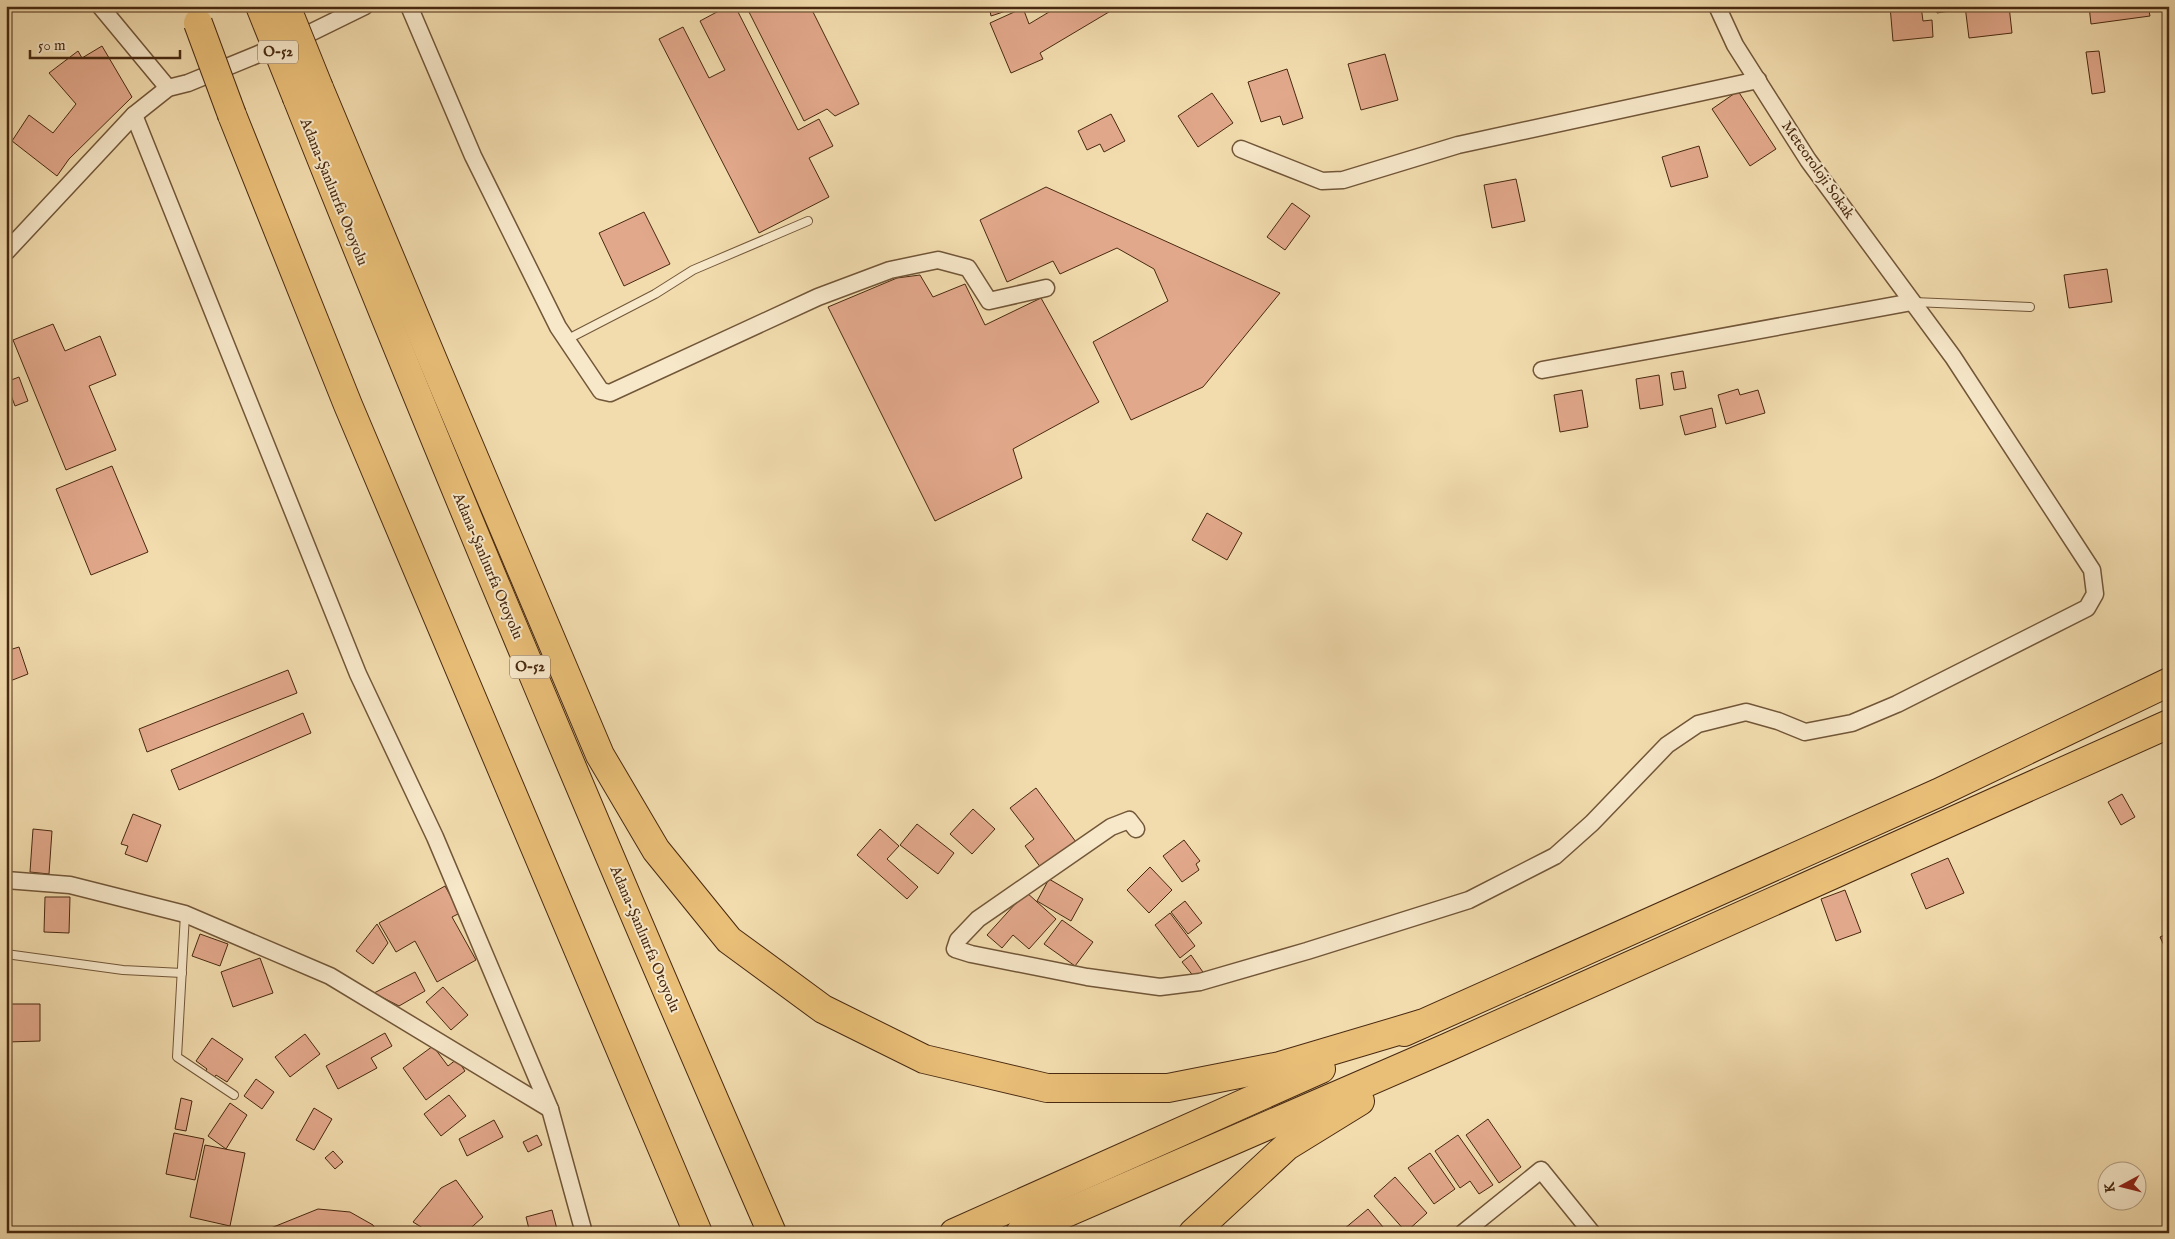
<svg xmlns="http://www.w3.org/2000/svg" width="2175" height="1239" viewBox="0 0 2175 1239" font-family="'IM FELL English',serif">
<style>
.building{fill:#e2a88b;stroke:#482910}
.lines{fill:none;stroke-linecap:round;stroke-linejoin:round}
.lane-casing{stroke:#725638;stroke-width:10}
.street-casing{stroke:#725638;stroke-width:19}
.highway-casing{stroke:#482910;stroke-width:30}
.lane{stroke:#f7e8ca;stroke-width:8}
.street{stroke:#f7e8ca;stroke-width:16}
.highway{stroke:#e9be77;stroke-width:28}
.highway-bridge-casing{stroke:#482910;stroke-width:30;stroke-linecap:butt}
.highway-bridge{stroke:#e9be77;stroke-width:28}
.labels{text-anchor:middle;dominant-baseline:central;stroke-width:4;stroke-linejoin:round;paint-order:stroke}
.shield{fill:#f7e8ca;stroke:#7c6248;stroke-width:1}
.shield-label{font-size:14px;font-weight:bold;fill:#482910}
.street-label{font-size:15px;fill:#482910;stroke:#f7e8ca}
</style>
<rect width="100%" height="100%" fill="#f2dcae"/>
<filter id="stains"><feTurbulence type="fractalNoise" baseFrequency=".004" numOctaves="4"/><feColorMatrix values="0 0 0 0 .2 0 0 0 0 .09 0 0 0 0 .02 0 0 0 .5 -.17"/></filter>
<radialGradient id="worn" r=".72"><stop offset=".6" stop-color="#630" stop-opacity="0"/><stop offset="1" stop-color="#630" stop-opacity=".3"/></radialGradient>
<g class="building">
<path d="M 728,6 L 735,6 L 798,130 L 819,119 L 833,146 L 809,158 L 829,197 L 759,233 L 659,39 L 683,27 L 709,78 L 725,70 L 700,21 Z"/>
<path d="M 746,6 L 810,6 L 859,104 L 835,116 L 827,109 L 804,121 Z"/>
<path d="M 989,6 L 1021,6 L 991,16 Z"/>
<path d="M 1059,6 L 1119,6 L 1040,53 L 1043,59 L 1011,73 L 990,23 L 1023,8 L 1029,24 Z"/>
<path d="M 1890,6 L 1921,6 L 1923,21 L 1932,20 L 1933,37 L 1893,41 Z"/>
<path d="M 1936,6 L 1949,6 L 1949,11 L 1937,13 Z"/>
<path d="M 1965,6 L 2009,6 L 2012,33 L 1969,38 Z"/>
<path d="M 2089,6 L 2148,6 L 2150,16 L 2091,24 Z"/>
<path d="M 102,46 L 132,97 L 69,159 L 57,176 L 12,141 L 29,115 L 53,133 L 76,104 L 49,73 L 78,51 L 82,58 Z"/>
<path d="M 2099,51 L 2105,92 L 2092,94 L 2086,52 Z"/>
<path d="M 1385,54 L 1398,100 L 1361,110 L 1348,64 Z"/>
<path d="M 1287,69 L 1303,118 L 1283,125 L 1280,116 L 1261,122 L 1248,82 Z"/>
<path d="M 1738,91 L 1776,149 L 1750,166 L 1712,109 Z"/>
<path d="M 1212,93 L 1233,123 L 1198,147 L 1178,116 Z"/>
<path d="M 1111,114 L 1125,141 L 1104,152 L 1100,144 L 1087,150 L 1078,131 Z"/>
<path d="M 1699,146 L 1708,177 L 1671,187 L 1662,157 Z"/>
<path d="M 1516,179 L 1525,221 L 1492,228 L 1484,185 Z"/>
<path d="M 1046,187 L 1280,293 L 1203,387 L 1131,420 L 1093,342 L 1168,301 L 1154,269 L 1117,248 L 1060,274 L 1053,261 L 1007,282 L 980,220 Z"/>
<path d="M 1292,203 L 1310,216 L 1285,250 L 1267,237 Z"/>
<path d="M 644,212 L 670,264 L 624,286 L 599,233 Z"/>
<path d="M 2107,269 L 2112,302 L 2069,308 L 2064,275 Z"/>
<path d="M 920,275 L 933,297 L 965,284 L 985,325 L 1041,298 L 1099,402 L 1013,449 L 1022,478 L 935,521 L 828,307 L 897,278 Z"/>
<path d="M 53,324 L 65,351 L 100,336 L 116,375 L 89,386 L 116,450 L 66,470 L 13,340 Z"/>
<path d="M 1683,371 L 1686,388 L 1674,390 L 1671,373 Z"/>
<path d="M 1659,375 L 1663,405 L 1640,409 L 1636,379 Z"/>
<path d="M 19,377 L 28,401 L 15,406 L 6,382 Z"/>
<path d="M 1738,389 L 1740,395 L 1758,390 L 1765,413 L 1726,424 L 1718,395 Z"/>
<path d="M 1582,390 L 1588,427 L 1560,432 L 1554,395 Z"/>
<path d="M 1712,408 L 1716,427 L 1685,435 L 1680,416 Z"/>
<path d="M 112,466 L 148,552 L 91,575 L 56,489 Z"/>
<path d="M 1207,513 L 1242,533 L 1227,560 L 1192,540 Z"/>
<path d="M 19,647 L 28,674 L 10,681 L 6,670 L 6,651 Z"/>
<path d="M 288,670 L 297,693 L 147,752 L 139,729 Z"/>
<path d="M 303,713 L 311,733 L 179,790 L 171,770 Z"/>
<path d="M 1036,788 L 1076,842 L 1041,868 L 1025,846 L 1034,839 L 1010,808 Z"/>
<path d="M 2122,794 L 2135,817 L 2121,825 L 2108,802 Z"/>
<path d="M 973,809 L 995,829 L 972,854 L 950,834 Z"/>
<path d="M 133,814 L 161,825 L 147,862 L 125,854 L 128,846 L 121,844 Z"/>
<path d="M 917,824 L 954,853 L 938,874 L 900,845 Z"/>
<path d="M 33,829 L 52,831 L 49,874 L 30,872 Z"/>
<path d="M 880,829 L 899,846 L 887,859 L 918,887 L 907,899 L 857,855 Z"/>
<path d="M 1184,840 L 1200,861 L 1196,864 L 1199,870 L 1182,882 L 1163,856 Z"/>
<path d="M 1948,858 L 1964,893 L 1926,909 L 1911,874 Z"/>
<path d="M 1150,867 L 1172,890 L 1149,913 L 1127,890 Z"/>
<path d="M 1049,879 L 1083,899 L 1071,921 L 1037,901 Z"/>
<path d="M 445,886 L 460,913 L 452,917 L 476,960 L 437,982 L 415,941 L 396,952 L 379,923 Z"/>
<path d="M 1845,890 L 1861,932 L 1836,941 L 1821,899 Z"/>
<path d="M 1026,892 L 1056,919 L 1029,949 L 1013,935 L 1002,948 L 987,935 Z"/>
<path d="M 45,897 L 70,897 L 69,933 L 44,932 Z"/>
<path d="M 1185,901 L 1202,923 L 1188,934 L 1171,912 Z"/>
<path d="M 1170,913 L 1195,946 L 1180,958 L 1155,925 Z"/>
<path d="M 1062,920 L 1093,942 L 1075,966 L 1044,944 Z"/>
<path d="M 377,924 L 388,943 L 373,964 L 356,951 Z"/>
<path d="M 2169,933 L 2169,956 L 2160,937 Z"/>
<path d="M 200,934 L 228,944 L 220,966 L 192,956 Z"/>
<path d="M 1191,955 L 1205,975 L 1195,978 L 1182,962 Z"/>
<path d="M 260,958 L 273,993 L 233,1007 L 221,972 Z"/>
<path d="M 415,972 L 425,991 L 399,1006 L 374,993 Z"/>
<path d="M 443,987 L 468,1015 L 451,1030 L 426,1002 Z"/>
<path d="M 6,1004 L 40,1004 L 40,1041 L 7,1042 Z"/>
<path d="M 385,1033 L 392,1046 L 371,1058 L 377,1068 L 338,1089 L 326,1066 Z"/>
<path d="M 305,1034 L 320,1054 L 290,1077 L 275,1057 Z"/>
<path d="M 212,1038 L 243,1059 L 227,1082 L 216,1075 L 214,1078 L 205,1072 L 207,1069 L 196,1061 Z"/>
<path d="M 433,1046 L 448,1066 L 457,1059 L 465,1071 L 426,1100 L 403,1068 Z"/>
<path d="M 256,1079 L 274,1092 L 262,1109 L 244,1096 Z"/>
<path d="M 449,1095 L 466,1116 L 441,1136 L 424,1114 Z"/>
<path d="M 181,1098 L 192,1101 L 186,1131 L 175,1129 Z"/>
<path d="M 230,1103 L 247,1115 L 226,1149 L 208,1136 Z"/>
<path d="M 314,1108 L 332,1119 L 314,1150 L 296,1140 Z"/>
<path d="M 1488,1119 L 1521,1167 L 1499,1183 L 1466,1135 Z"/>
<path d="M 494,1120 L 503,1137 L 467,1156 L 459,1139 Z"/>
<path d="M 174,1133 L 204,1139 L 195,1180 L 166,1174 Z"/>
<path d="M 537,1135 L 542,1145 L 528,1152 L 523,1142 Z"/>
<path d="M 1458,1135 L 1493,1185 L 1479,1194 L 1470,1181 L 1460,1188 L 1435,1151 Z"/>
<path d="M 205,1145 L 245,1153 L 230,1226 L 190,1217 Z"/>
<path d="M 333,1151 L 343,1162 L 335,1169 L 325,1158 Z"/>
<path d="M 1430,1153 L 1455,1189 L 1434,1204 L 1408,1168 Z"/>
<path d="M 1395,1177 L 1427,1213 L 1406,1232 L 1374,1196 Z"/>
<path d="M 456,1180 L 483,1217 L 465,1233 L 431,1233 L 413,1222 L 441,1188 Z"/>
<path d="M 318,1209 L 350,1212 L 373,1225 L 378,1233 L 261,1232 Z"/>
<path d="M 1368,1209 L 1388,1233 L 1347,1233 L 1344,1229 Z"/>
<path d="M 552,1210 L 558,1233 L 530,1233 L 526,1217 Z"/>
</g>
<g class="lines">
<defs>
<g id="lane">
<path d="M 1914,302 L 2030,307"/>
<path d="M 566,340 L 655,294 L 693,270 L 808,221"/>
<path d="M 185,914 L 177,1057 L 234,1095"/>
<path d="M 6,954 L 123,970 L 182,973"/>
</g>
<g id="street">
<path d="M 100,6 L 168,88"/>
<path d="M 409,6 L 473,156 L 558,327 L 601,391 L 610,393 L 818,297 L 890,270 L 938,260 L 968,268 L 989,301 L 1046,288"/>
<path d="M 134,115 L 358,674 L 435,837 L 550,1109 L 584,1233"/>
<path d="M 1241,149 L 1322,181 L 1343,180 L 1458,145 L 1758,80"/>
<path d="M 6,252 L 134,115 L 168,88 L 188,83 L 312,32 L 365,6"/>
<path d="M 1542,370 L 1912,302"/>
<path d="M 1136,829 L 1129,820 L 1111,827 L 978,919 L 958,940 L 955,949 L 971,954 L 1087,977 L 1160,987 L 1200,982 L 1307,951 L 1469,900 L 1555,856 L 1592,823 L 1667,745 L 1698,724 L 1746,712 L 1778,721 L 1805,732 L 1852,723 L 1897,704 L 2087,608 L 2095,594 L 2092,570 L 1953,357 L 1808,160 L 1735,45 L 1717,6"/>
<path d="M 6,880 L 70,885 L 185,914 L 330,976 L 550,1109"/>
<path d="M 1463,1233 L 1541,1170 L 1592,1233"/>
</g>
<g id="highway">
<path d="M 319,88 L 437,370 L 600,755 L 656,850 L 729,940 L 823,1009 L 924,1059 L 1047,1088 L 1168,1088 L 1280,1066 L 1421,1024"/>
<path d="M 297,98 C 449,479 608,857 772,1233"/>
<path d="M 232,115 L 348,405 L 698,1233"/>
<path d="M 1404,1032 L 1938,793 L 2169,682"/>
<path d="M 954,1233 L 1321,1069"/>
<path d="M 1020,1233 L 1446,1048 L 2169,724"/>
<path d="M 1193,1233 L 1287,1146 L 1360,1101"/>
</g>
</defs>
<use href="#lane" class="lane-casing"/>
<use href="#street" class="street-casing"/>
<use href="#highway" class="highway-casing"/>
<use href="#lane" class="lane"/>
<use href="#street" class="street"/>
<use href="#highway" class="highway"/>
<defs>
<g id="highway-bridge">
<path d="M 260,6 L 297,98"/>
<path d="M 286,6 L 319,88"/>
<path d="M 198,23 L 232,115"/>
</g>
</defs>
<use href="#highway-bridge" class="highway-bridge-casing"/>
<use href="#highway-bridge" class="highway-bridge"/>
</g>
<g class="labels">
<g class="shield">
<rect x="258" y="40.5" width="40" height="23" rx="4"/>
<rect x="510" y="655.5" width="40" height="23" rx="4"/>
</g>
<g class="shield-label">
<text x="278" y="52">O-52</text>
<text x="530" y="667">O-52</text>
</g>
<g class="street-label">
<text transform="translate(1818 170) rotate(55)">Meteoroloji Sokak</text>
<text transform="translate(334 192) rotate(68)">Adana-Şanlıurfa Otoyolu</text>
<text transform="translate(488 566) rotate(67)">Adana-Şanlıurfa Otoyolu</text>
<text transform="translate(645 939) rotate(67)">Adana-Şanlıurfa Otoyolu</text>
</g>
</g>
<rect width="2175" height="1239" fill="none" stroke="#f2dcae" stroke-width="25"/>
<rect x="8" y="8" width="2160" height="1224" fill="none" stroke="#482910" stroke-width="2.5"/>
<rect x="12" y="12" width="2150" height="1214" fill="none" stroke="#482910"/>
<g transform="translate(2122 1186) rotate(263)"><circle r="24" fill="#f7e8ca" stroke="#b19c80"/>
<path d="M0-4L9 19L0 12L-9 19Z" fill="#8f2418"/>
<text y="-8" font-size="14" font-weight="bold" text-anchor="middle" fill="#482910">K</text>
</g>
<path d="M30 50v8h150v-8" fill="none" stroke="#482910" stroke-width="2.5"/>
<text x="38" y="50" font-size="15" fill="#482910" stroke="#f7e8ca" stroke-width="4" paint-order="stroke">50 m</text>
<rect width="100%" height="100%" filter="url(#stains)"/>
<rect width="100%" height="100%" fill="url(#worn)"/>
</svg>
